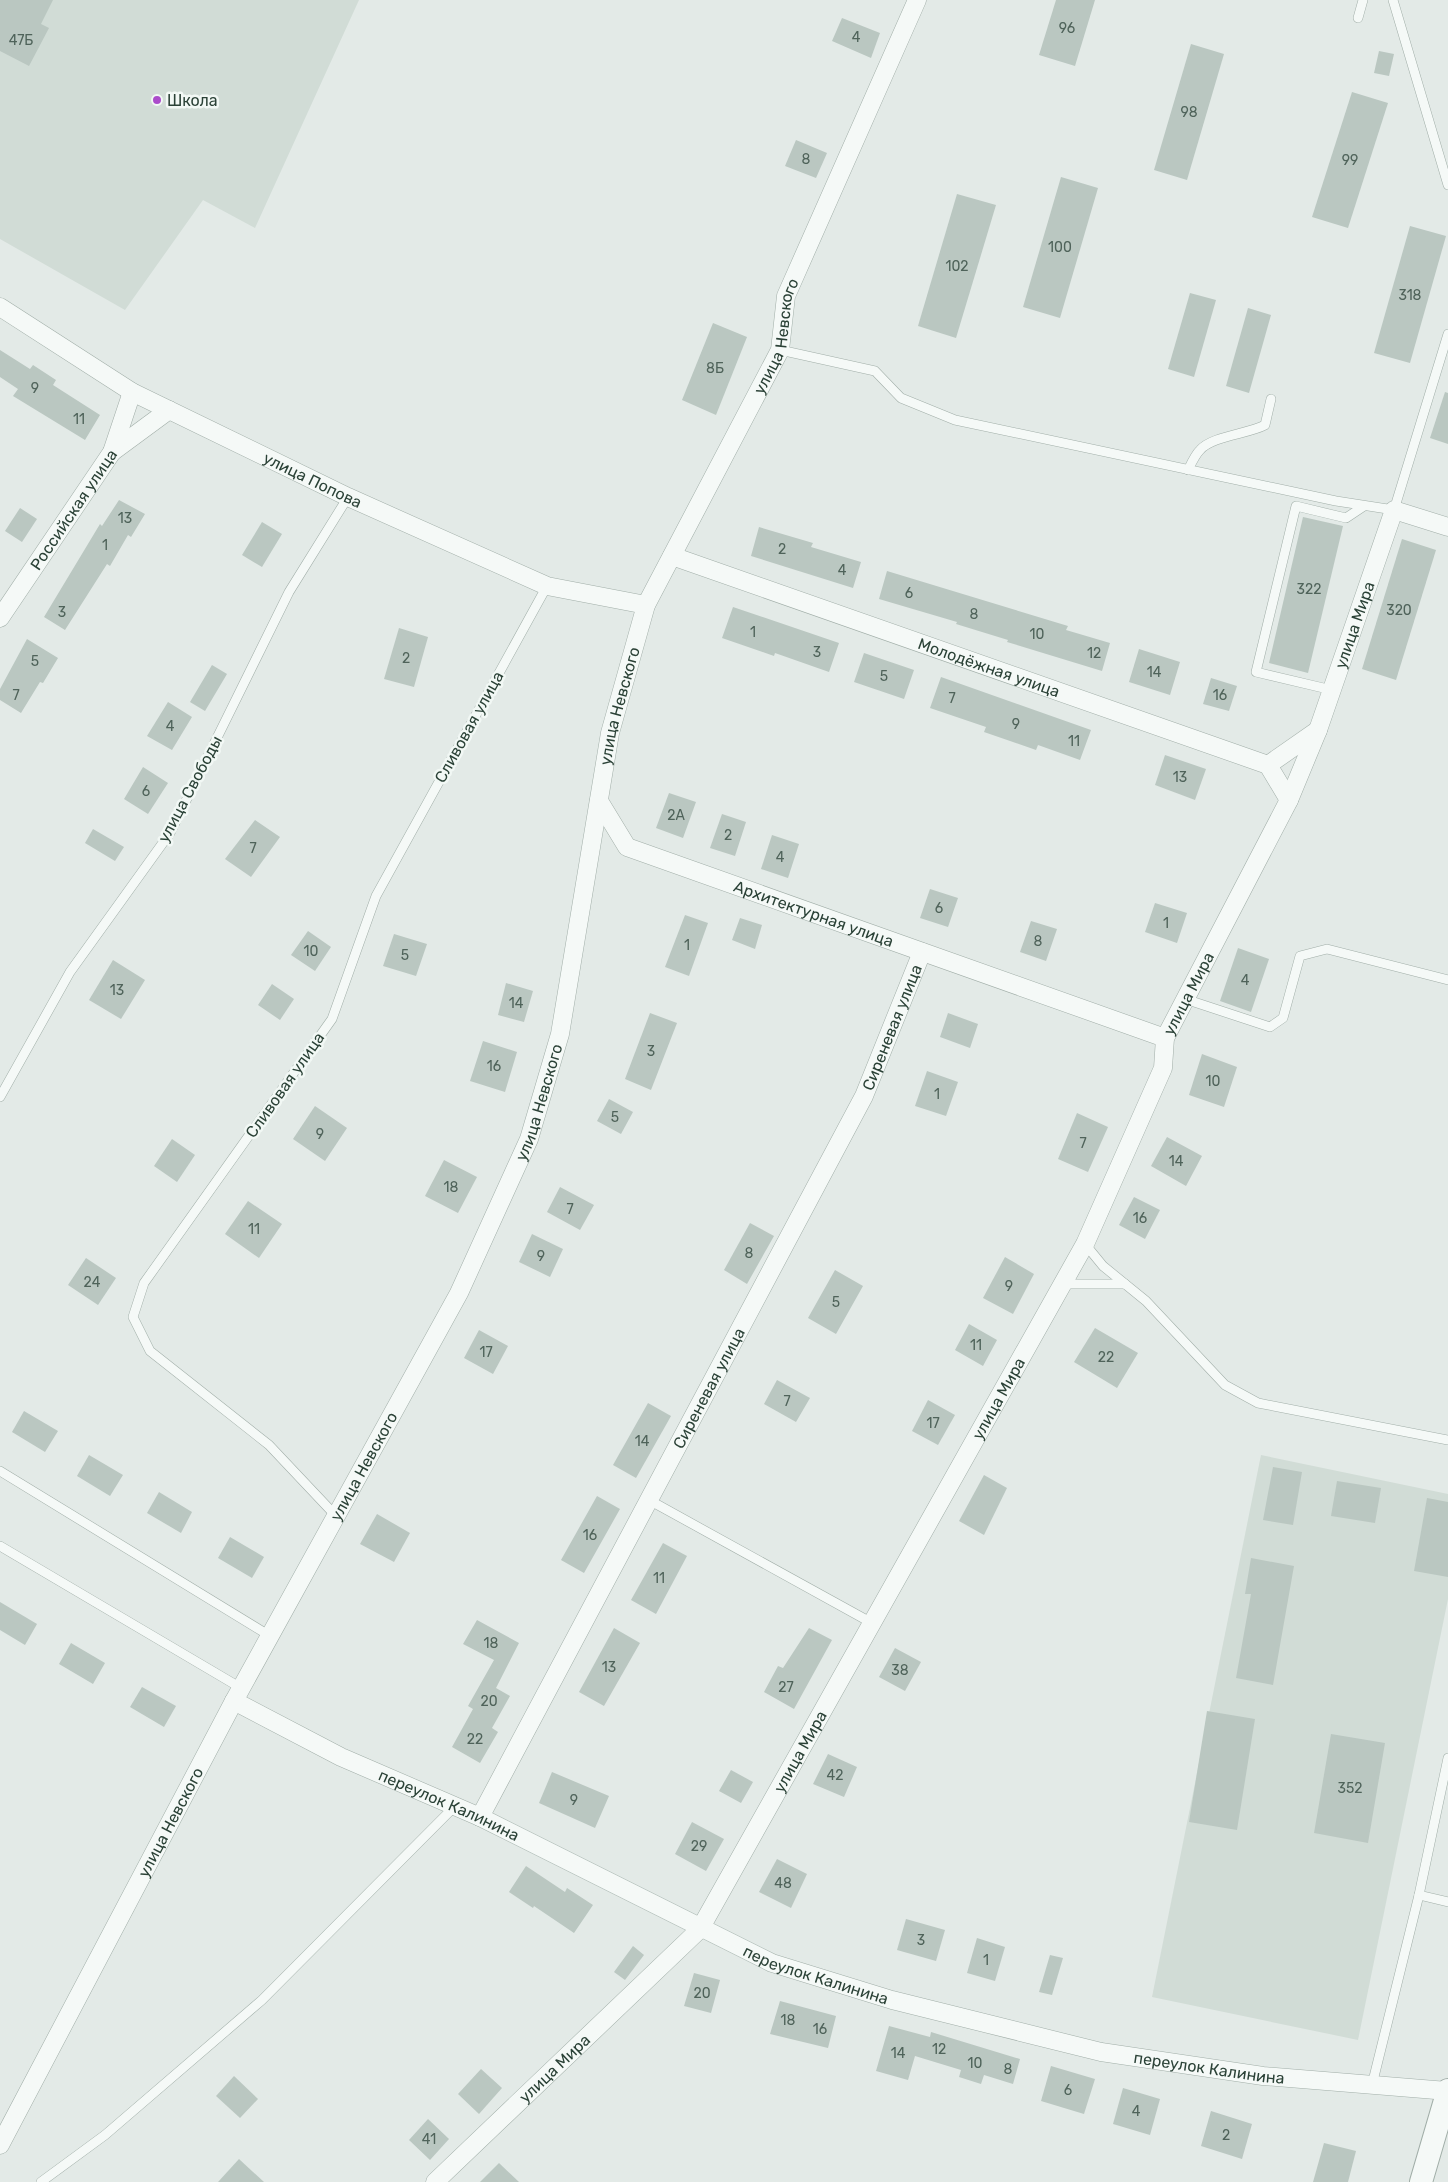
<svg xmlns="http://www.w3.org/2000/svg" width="1448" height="2182" viewBox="0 0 1448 2182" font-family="Rubik,sans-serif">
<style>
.built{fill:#d1dcd6}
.building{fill:#bac7c1}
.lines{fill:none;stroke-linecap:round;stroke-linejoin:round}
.service-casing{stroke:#a1aea8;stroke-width:10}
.minor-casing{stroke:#a1aea8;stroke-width:19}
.tertiary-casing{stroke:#a1aea8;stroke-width:24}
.service{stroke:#f5f9f7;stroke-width:9}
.minor{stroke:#f5f9f7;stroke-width:18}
.tertiary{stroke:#f5f9f7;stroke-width:22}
.poi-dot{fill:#ab4ccb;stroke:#f2f8f5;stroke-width:2}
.labels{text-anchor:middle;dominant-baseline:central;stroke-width:5;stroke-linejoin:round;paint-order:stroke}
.number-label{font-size:14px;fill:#4f635a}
.poi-label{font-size:16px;fill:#2b4237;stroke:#f2f8f5;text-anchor:start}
.street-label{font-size:16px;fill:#2b4237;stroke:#f2f8f5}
</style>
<rect width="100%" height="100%" fill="#e3eae7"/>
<g class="built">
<path d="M 0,0 L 359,0 L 255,228 L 203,200 L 125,310 L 0,239 Z"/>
<path d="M 1261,1455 L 1448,1494 L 1448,1599 L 1358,2040 L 1152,1997 Z"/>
</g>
<g class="building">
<path d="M 0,0 L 53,0 L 41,24 L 49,28 L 29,66 L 0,51 Z"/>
<path d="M 1056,0 L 1095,0 L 1075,66 L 1039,55 Z"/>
<path d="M 842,18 L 880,33 L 871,58 L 832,41 Z"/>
<path d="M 1191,44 L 1224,54 L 1187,180 L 1154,170 Z"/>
<path d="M 1379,51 L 1394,54 L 1389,76 L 1374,73 Z"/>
<path d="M 1352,92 L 1388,103 L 1348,228 L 1312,217 Z"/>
<path d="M 796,140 L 827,153 L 816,178 L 785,166 Z"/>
<path d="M 1061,177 L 1098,188 L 1060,318 L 1023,307 Z"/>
<path d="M 957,194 L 996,205 L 956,338 L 918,326 Z"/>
<path d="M 1410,226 L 1446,236 L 1410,363 L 1374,353 Z"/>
<path d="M 1190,293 L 1216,300 L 1194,377 L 1168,369 Z"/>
<path d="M 1248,308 L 1271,315 L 1249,393 L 1226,386 Z"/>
<path d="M 713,323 L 747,337 L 716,415 L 682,400 Z"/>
<path d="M 0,350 L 30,369 L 33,365 L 56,380 L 53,385 L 100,415 L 85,440 L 13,396 L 18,389 L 0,377 Z"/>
<path d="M 1445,392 L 1448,393 L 1448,444 L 1430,438 Z"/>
<path d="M 119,500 L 145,514 L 131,537 L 128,535 L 110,566 L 107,564 L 65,630 L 44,617 L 100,524 L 102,526 Z"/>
<path d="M 20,508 L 37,519 L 22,542 L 5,531 Z"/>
<path d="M 1303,517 L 1343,526 L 1308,673 L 1269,663 Z"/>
<path d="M 262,522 L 282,534 L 262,567 L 242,555 Z"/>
<path d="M 759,527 L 813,543 L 811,547 L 861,562 L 853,588 L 751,556 Z"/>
<path d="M 1402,539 L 1436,550 L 1396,680 L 1362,669 Z"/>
<path d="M 887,571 L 1068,626 L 1066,630 L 1110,643 L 1102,671 L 1007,642 L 1008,640 L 956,624 L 957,622 L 879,599 Z"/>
<path d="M 733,607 L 839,643 L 829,672 L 775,653 L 774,656 L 722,638 Z"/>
<path d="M 399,628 L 428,637 L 414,687 L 384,679 Z"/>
<path d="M 27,639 L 58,658 L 43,683 L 40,682 L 21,713 L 0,700 L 0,689 Z"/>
<path d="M 1139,649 L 1180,662 L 1170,695 L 1129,682 Z"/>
<path d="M 864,653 L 914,670 L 904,699 L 854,682 Z"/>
<path d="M 212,665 L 227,674 L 205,711 L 190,702 Z"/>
<path d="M 941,677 L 1091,730 L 1080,760 L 1038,745 L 1036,750 L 984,732 L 986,727 L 930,708 Z"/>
<path d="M 1211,678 L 1237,686 L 1229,711 L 1203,704 Z"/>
<path d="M 168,702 L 192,717 L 172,750 L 147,736 Z"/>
<path d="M 1165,755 L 1206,769 L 1195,800 L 1155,785 Z"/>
<path d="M 143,767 L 168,783 L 148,814 L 124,799 Z"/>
<path d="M 669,793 L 696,802 L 683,838 L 656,828 Z"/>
<path d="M 722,814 L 746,822 L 735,856 L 710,848 Z"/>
<path d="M 255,820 L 280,837 L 251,877 L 225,859 Z"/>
<path d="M 93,829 L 124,847 L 115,861 L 85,843 Z"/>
<path d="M 772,835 L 799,844 L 788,878 L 761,869 Z"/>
<path d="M 930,889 L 958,898 L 948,927 L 920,918 Z"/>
<path d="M 1155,903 L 1187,913 L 1177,943 L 1145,932 Z"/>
<path d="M 685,915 L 708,923 L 689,976 L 665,967 Z"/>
<path d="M 740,918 L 762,925 L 755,949 L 732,940 Z"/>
<path d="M 1031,921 L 1057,929 L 1046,961 L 1020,952 Z"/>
<path d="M 308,931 L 331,947 L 315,971 L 291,955 Z"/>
<path d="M 394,934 L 427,944 L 416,976 L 383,966 Z"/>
<path d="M 1238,948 L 1269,959 L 1251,1012 L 1220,1001 Z"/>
<path d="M 113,960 L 145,980 L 121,1019 L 89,1000 Z"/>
<path d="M 506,983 L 533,991 L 524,1022 L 498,1015 Z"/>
<path d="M 272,984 L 294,999 L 280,1020 L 258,1005 Z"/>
<path d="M 650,1013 L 677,1023 L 651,1090 L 625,1079 Z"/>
<path d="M 948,1013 L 978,1024 L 970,1048 L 940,1037 Z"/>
<path d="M 483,1041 L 517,1052 L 505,1092 L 470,1081 Z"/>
<path d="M 1202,1054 L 1237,1067 L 1224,1107 L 1189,1095 Z"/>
<path d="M 927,1071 L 958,1082 L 946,1116 L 915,1106 Z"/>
<path d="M 609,1099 L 633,1112 L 621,1134 L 597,1121 Z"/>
<path d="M 315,1106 L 347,1128 L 325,1161 L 293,1139 Z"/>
<path d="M 1077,1113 L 1108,1127 L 1088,1172 L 1058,1159 Z"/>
<path d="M 1167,1137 L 1202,1156 L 1186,1186 L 1151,1166 Z"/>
<path d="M 172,1139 L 195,1155 L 177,1182 L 154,1166 Z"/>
<path d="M 444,1160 L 477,1177 L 458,1213 L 425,1196 Z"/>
<path d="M 560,1187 L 594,1205 L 580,1230 L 547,1212 Z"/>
<path d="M 1134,1197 L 1160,1210 L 1145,1239 L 1119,1225 Z"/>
<path d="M 248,1201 L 282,1224 L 259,1258 L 225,1234 Z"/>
<path d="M 750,1223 L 774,1236 L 747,1284 L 724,1270 Z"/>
<path d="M 532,1234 L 563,1249 L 550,1277 L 519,1262 Z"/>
<path d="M 1005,1257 L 1034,1274 L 1013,1314 L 983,1298 Z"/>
<path d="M 86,1258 L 116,1278 L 98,1305 L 68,1285 Z"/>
<path d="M 835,1270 L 863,1286 L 836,1334 L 808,1318 Z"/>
<path d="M 969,1324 L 997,1340 L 983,1366 L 955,1350 Z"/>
<path d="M 1095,1328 L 1138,1353 L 1117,1388 L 1074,1362 Z"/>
<path d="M 479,1330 L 508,1346 L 493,1374 L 464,1358 Z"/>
<path d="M 777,1380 L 810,1398 L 796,1422 L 764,1404 Z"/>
<path d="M 928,1400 L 955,1415 L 938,1445 L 912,1431 Z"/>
<path d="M 648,1403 L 671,1416 L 636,1478 L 613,1465 Z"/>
<path d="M 24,1411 L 58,1431 L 45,1452 L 12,1432 Z"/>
<path d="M 89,1455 L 123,1475 L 110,1496 L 77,1476 Z"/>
<path d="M 1273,1467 L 1302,1472 L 1293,1525 L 1263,1520 Z"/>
<path d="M 984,1475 L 1007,1488 L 984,1535 L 959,1521 Z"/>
<path d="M 1337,1481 L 1381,1488 L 1375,1523 L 1331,1516 Z"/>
<path d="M 159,1492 L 192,1512 L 181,1533 L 147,1513 Z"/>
<path d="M 597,1496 L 620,1509 L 584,1573 L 561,1560 Z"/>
<path d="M 1427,1498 L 1448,1502 L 1448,1577 L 1414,1571 Z"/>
<path d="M 377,1514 L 410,1533 L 394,1562 L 360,1544 Z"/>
<path d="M 230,1537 L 264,1557 L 252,1578 L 218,1558 Z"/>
<path d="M 663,1543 L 687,1556 L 656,1614 L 631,1600 Z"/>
<path d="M 1251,1558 L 1294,1566 L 1273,1685 L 1236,1678 L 1251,1594 L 1245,1594 Z"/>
<path d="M 0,1602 L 37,1624 L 25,1645 L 0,1630 Z"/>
<path d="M 477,1620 L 519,1643 L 496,1688 L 510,1696 L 492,1728 L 498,1732 L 480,1763 L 452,1747 L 473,1709 L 468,1706 L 494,1660 L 463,1644 Z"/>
<path d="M 614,1628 L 640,1643 L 604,1706 L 579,1692 Z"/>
<path d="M 809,1628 L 832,1640 L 794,1709 L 764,1692 L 778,1666 L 783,1668 Z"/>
<path d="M 71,1643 L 105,1663 L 93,1684 L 59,1664 Z"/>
<path d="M 895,1648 L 921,1662 L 905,1691 L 879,1677 Z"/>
<path d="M 142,1687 L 176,1706 L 164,1727 L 130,1707 Z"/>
<path d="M 1207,1711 L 1255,1719 L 1237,1830 L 1189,1822 Z"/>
<path d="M 1331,1734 L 1385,1743 L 1368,1843 L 1314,1833 Z"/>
<path d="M 828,1754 L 857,1767 L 844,1797 L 813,1784 Z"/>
<path d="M 731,1770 L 753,1782 L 741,1803 L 719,1791 Z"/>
<path d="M 552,1772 L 609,1796 L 595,1828 L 539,1803 Z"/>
<path d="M 692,1822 L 724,1839 L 706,1871 L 675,1854 Z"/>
<path d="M 777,1859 L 807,1874 L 791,1908 L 759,1892 Z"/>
<path d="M 526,1866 L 565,1892 L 567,1888 L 593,1905 L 574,1933 L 534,1906 L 533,1908 L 509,1892 Z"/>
<path d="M 906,1919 L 945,1930 L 936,1961 L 897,1950 Z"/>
<path d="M 977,1938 L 1005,1947 L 995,1981 L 967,1973 Z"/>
<path d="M 633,1946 L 644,1955 L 625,1980 L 614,1972 Z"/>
<path d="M 1050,1955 L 1063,1958 L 1052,1995 L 1039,1992 Z"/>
<path d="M 694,1973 L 720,1980 L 711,2013 L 684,2006 Z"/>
<path d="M 780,2001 L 836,2016 L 828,2048 L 770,2034 Z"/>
<path d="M 889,2026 L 930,2037 L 931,2032 L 1020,2059 L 1013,2084 L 984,2075 L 981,2084 L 959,2077 L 961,2070 L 915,2056 L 908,2080 L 876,2071 Z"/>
<path d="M 1051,2066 L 1095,2079 L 1084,2114 L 1041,2101 Z"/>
<path d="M 481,2069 L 502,2088 L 479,2114 L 458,2094 Z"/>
<path d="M 234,2076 L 258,2099 L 240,2118 L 216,2096 Z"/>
<path d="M 1123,2088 L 1160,2099 L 1150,2135 L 1113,2124 Z"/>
<path d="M 1211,2111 L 1252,2124 L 1242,2159 L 1201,2146 Z"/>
<path d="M 428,2119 L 449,2139 L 430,2160 L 409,2140 Z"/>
<path d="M 1324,2143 L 1356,2151 L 1348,2182 L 1313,2182 Z"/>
<path d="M 239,2159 L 264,2182 L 218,2182 Z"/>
<path d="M 499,2163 L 519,2182 L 480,2182 Z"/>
</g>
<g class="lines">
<defs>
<g id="service">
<path d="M 1393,0 L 1448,185"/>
<path d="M 1358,18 L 1363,0"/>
<path d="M 780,350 L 875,371 L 901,398 L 955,420 L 1336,501 L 1394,510 L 1448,334"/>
<path d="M 1188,470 C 1191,464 1195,455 1200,450 C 1212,436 1248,434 1265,425 L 1271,399"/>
<path d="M 1332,690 L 1256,672 L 1296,506 L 1346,518 L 1364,506"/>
<path d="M 1185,999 L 1270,1027 L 1283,1018 L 1300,956 L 1327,949 L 1448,980"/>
<path d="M 0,1097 L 70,972 L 170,833 L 289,592 L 348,497"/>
<path d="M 1085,1244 L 1103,1266 L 1146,1301 L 1225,1385 L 1258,1403 L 1448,1440"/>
<path d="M 1063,1284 L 1125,1284"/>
<path d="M 0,1471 L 270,1636"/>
<path d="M 649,1500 L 872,1623"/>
<path d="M 336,1516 L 269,1445 L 150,1351 L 133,1317 L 144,1283 L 332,1019 L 376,896 L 547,586"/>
<path d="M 0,1546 L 241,1688"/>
<path d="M 1448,1758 L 1419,1895 L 1448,1902"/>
<path d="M 1372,2085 L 1419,1895"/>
<path d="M 41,2182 L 105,2135 L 262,2000 L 455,1806"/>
</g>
<g id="minor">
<path id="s1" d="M 0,307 L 132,392 L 348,497 L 547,586 L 646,605"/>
<path d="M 112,452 L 169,410"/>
<path id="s2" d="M 672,556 L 1268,765 L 1289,800"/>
<path id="s3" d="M 0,618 L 112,452 L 132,392"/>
<path d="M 1268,765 L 1318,730"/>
<path id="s4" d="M 599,801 L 627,847 L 1165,1038"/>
<path id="s5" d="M 234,1701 L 341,1757 L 480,1817 L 772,1963 L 892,2000 L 1101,2052 L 1263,2076 L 1448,2091"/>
<path id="s6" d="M 480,1817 L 864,1096 L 922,952"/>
<path id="s7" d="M 0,2145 L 234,1701 L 459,1293 L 529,1139 L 560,1034 L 610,733 L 646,605 L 780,350 L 786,296 L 917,0"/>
<path id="s8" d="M 435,2182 L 700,1929 L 1085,1244 L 1163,1068 L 1165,1038 L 1289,800 L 1318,730 L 1394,510 L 1448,527"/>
</g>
<path id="tertiary" d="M 1421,2182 L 1448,2090"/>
</defs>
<use href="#service" class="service-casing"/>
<use href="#minor" class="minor-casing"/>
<use href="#tertiary" class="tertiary-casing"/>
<use href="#service" class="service"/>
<use href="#minor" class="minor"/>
<use href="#tertiary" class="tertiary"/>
</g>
<circle class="poi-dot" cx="157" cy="100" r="5"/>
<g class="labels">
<g class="number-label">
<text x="1067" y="28">96</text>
<text x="856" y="37">4</text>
<text x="21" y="40">47Б</text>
<text x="1189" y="112">98</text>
<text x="806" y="159">8</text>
<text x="1350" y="160">99</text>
<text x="1060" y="247">100</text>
<text x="957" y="266">102</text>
<text x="1410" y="295">318</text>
<text x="715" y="368">8Б</text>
<text x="35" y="388">9</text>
<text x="79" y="419">11</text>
<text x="125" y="518">13</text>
<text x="105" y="545">1</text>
<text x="782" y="549">2</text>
<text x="842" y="570">4</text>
<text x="1309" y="589">322</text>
<text x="909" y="593">6</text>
<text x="1399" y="610">320</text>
<text x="62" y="612">3</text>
<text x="974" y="614">8</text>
<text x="753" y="632">1</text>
<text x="1037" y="634">10</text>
<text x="817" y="652">3</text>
<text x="1094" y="653">12</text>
<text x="406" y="658">2</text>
<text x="35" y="661">5</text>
<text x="1154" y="672">14</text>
<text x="884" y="676">5</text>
<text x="16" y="695">7</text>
<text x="1220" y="695">16</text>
<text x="952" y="698">7</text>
<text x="1016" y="724">9</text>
<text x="170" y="726">4</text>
<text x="1074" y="741">11</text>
<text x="1180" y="777">13</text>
<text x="146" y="791">6</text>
<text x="676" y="815">2А</text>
<text x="728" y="835">2</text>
<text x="253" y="848">7</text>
<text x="780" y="857">4</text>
<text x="939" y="908">6</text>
<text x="1166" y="923">1</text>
<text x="1038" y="941">8</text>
<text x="687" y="945">1</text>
<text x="311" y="951">10</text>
<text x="405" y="955">5</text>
<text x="1245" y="980">4</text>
<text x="117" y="990">13</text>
<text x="516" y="1003">14</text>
<text x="651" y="1051">3</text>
<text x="494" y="1066">16</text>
<text x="1213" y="1081">10</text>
<text x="937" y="1094">1</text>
<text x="615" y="1117">5</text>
<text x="320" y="1134">9</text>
<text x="1083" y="1143">7</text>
<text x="1176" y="1161">14</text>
<text x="451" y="1187">18</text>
<text x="570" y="1209">7</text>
<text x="1140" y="1218">16</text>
<text x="254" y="1229">11</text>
<text x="749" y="1253">8</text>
<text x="541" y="1256">9</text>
<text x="92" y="1282">24</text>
<text x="1009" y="1286">9</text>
<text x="836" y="1302">5</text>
<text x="976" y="1345">11</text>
<text x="486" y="1352">17</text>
<text x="1106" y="1357">22</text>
<text x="787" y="1401">7</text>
<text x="933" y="1423">17</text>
<text x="642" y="1441">14</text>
<text x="590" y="1535">16</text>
<text x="659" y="1578">11</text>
<text x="491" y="1643">18</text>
<text x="609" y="1667">13</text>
<text x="900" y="1670">38</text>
<text x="786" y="1687">27</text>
<text x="489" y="1701">20</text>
<text x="475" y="1739">22</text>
<text x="835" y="1775">42</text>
<text x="1350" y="1788">352</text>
<text x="574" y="1800">9</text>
<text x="699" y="1846">29</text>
<text x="783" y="1883">48</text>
<text x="921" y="1940">3</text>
<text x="986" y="1960">1</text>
<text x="702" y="1993">20</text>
<text x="788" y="2020">18</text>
<text x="820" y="2029">16</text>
<text x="939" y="2049">12</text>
<text x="898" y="2053">14</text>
<text x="975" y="2063">10</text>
<text x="1008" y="2069">8</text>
<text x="1068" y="2090">6</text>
<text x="1136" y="2111">4</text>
<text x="1226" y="2135">2</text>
<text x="429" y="2139">41</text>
</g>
<g class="poi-label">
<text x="167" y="100">Школа</text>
</g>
<g class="street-label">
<text stroke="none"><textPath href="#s7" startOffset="1985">улица Невского</textPath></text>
<text stroke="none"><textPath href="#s1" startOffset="358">улица Попова</textPath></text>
<text stroke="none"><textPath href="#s3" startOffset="131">Российская улица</textPath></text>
<text stroke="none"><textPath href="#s8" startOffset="1830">улица Мира</textPath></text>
<text stroke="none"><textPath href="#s2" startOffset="336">Молодёжная улица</textPath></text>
<text stroke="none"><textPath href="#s7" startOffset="1580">улица Невского</textPath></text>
<text transform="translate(469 727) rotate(-61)">Сливовая улица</text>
<text transform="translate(190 789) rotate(-62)">улица Свободы</text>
<text stroke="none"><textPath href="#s4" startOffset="252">Архитектурная улица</textPath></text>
<text stroke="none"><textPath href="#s8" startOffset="1425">улица Мира</textPath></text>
<text stroke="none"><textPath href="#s6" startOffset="891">Сиреневая улица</textPath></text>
<text transform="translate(285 1085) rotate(-55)">Сливовая улица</text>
<text stroke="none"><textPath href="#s7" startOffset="1175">улица Невского</textPath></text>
<text stroke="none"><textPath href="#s6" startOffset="486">Сиреневая улица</textPath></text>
<text stroke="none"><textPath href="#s8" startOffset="975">улица Мира</textPath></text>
<text stroke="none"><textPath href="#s7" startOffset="770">улица Невского</textPath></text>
<text stroke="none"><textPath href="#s8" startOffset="570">улица Мира</textPath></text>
<text stroke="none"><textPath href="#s5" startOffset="239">переулок Калинина</textPath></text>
<text stroke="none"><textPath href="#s7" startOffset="365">улица Невского</textPath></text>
<text stroke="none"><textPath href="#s5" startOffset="644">переулок Калинина</textPath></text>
<text stroke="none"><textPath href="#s5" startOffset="1049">переулок Калинина</textPath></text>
<text stroke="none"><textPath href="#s8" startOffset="165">улица Мира</textPath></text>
</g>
</g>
</svg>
